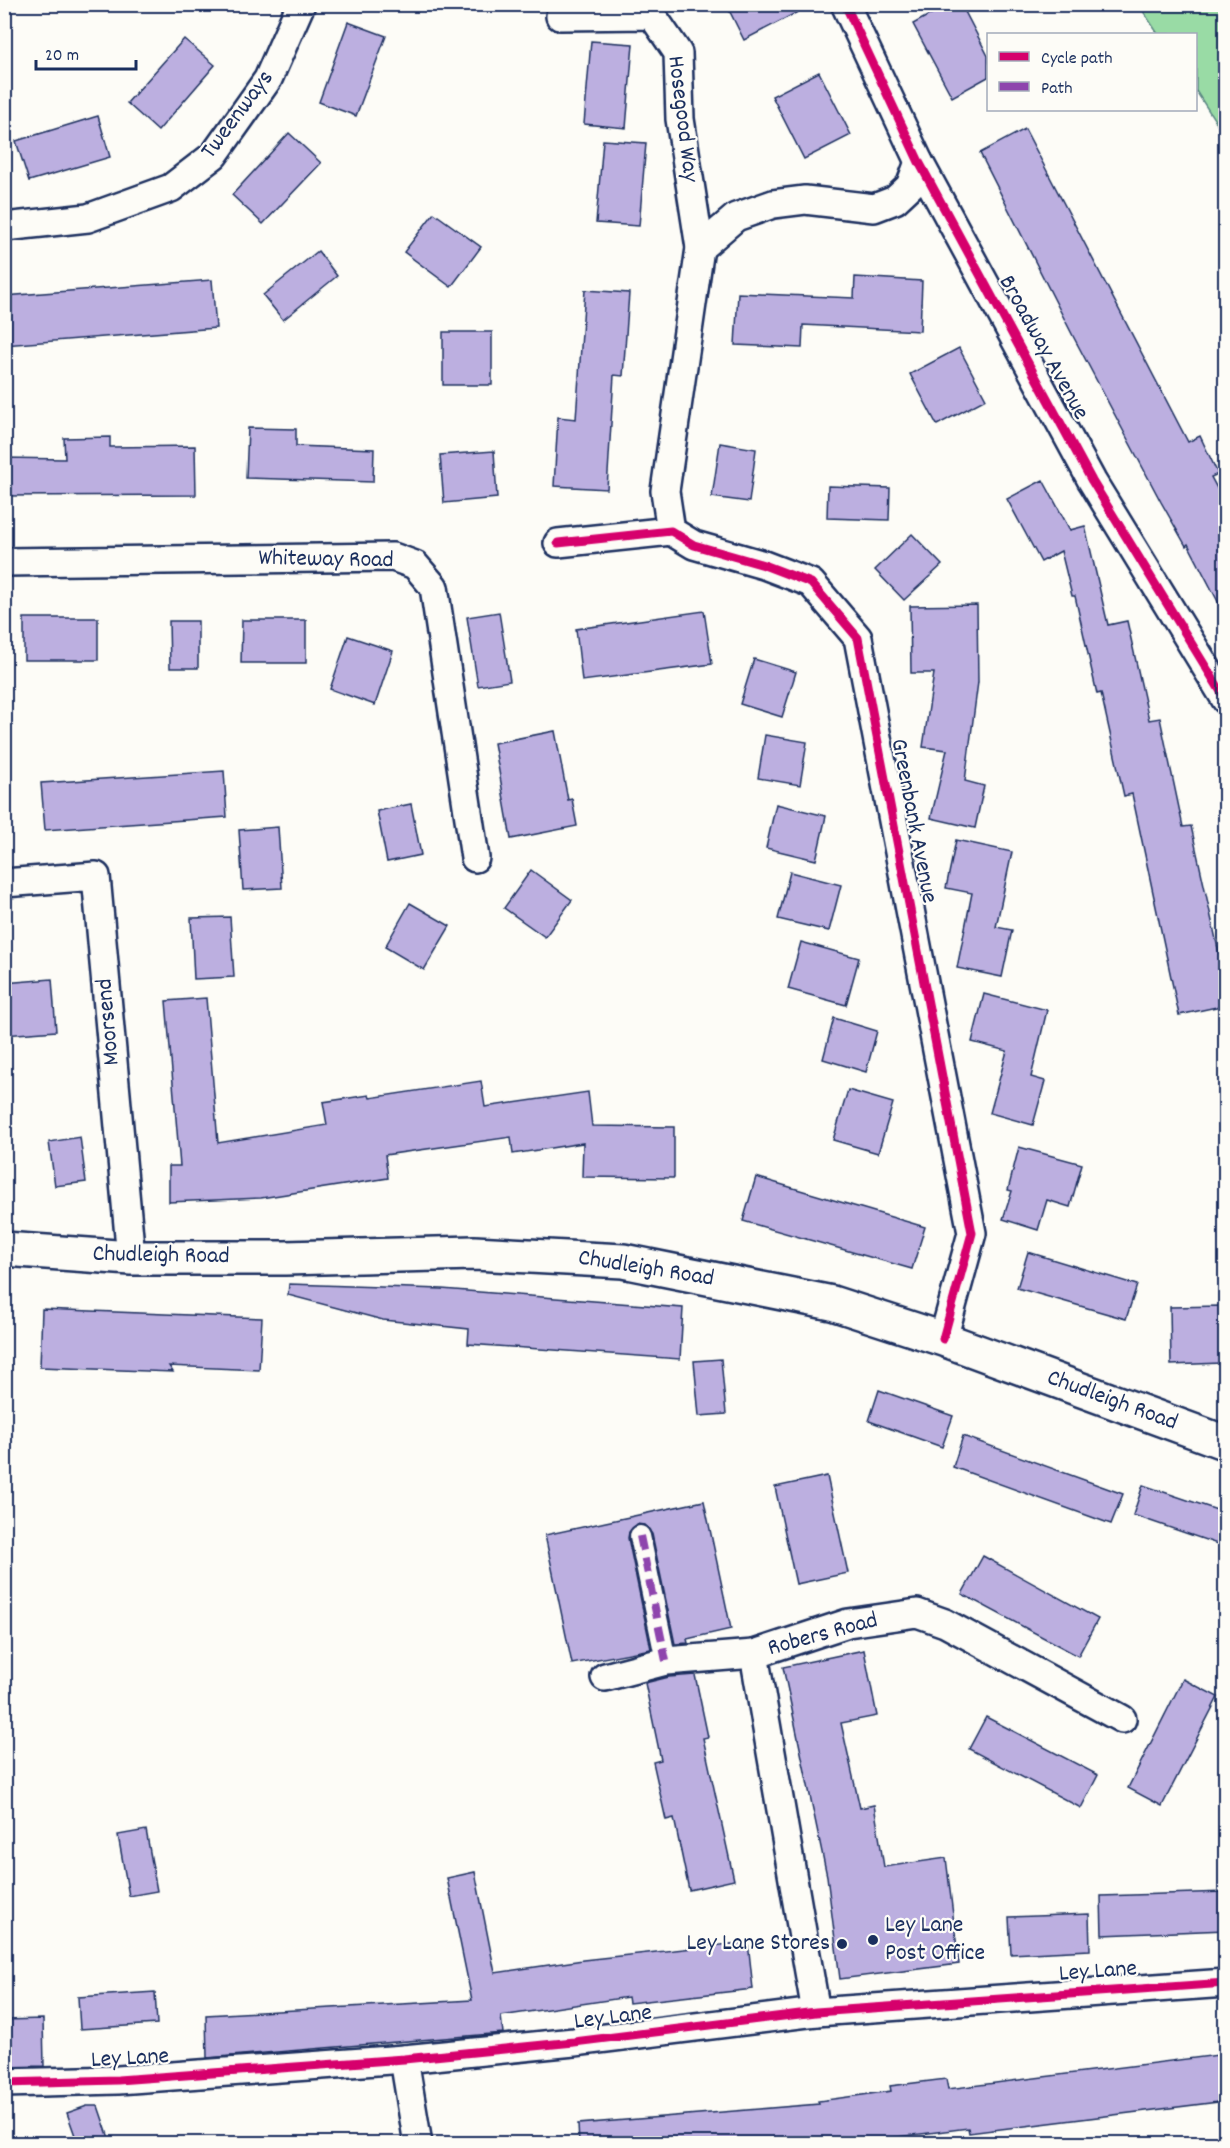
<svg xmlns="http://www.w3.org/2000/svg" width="1230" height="2148" viewBox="0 0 1230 2148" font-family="Dekko,sans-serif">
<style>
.green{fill:#99dba5;stroke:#5a8582;stroke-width:1.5}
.building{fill:#bcafe0;stroke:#1b2f5e;stroke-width:1.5}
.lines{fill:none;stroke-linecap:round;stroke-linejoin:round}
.pedestrian-casing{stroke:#1b2f5e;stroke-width:24}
.minor-casing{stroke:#1b2f5e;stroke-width:32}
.secondary-casing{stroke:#1b2f5e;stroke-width:38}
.pedestrian{stroke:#fdfcf7;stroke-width:20}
.minor{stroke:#fdfcf7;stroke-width:27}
.secondary{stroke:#fdfcf7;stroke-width:33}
.quiet{stroke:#8e44ad;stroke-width:8;stroke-dasharray:15 8;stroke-linecap:butt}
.cycleway-casing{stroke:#fdfcf7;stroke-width:13}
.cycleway{stroke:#d6006c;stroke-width:9}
.poi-dot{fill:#1b2f5e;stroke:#fdfcf7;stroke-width:2}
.labels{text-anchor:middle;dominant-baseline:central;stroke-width:4.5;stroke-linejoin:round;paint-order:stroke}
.street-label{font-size:24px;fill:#1b2f5e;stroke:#fdfcf7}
.poi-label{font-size:24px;fill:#1b2f5e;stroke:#fdfcf7;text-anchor:start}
</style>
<rect width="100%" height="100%" fill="#fdfcf7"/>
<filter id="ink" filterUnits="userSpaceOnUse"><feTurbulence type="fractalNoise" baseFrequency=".0167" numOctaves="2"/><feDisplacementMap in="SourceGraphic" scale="12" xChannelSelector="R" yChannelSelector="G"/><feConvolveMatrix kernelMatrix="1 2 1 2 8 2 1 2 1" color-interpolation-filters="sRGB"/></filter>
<g filter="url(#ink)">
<path class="green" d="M 1139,5 L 1225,5 L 1225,136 L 1196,91 L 1196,34 L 1158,34 Z"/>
<g class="building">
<path d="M 726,4 L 813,4 L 744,40 Z"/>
<path d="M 949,4 L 961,4 L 988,56 L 988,77 L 952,97 L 913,24 Z"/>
<path d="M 348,22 L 386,36 L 356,116 L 319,102 Z"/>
<path d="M 184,39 L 215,65 L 158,131 L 127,103 Z"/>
<path d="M 591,41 L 633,44 L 626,128 L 584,124 Z"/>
<path d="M 819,72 L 851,135 L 804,159 L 772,96 Z"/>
<path d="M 98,116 L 110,157 L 29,181 L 16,141 Z"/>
<path d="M 1025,129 L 1188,442 L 1200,436 L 1218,474 L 1211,477 L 1226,505 L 1226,617 L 1188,544 L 1186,546 L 1161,502 L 1073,336 L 980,153 Z"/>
<path d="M 289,133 L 321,163 L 263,224 L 232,195 Z"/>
<path d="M 603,140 L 646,143 L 639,226 L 596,223 Z"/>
<path d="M 434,213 L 481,247 L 451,287 L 404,252 Z"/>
<path d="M 318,251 L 337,276 L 283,320 L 263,295 Z"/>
<path d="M 855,277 L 922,281 L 920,331 L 803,325 L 802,348 L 735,345 L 738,293 L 854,298 Z"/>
<path d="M 212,280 L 216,328 L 4,345 L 4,296 Z"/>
<path d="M 585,290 L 629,293 L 623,376 L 614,375 L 607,489 L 554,486 L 558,417 L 576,419 Z"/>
<rect x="443" y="332" width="49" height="53"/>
<path d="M 959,348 L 986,399 L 937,425 L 910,374 Z"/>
<path d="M 248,428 L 296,429 L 296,446 L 374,449 L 373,482 L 246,478 Z"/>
<path d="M 110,437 L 110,447 L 195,446 L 196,495 L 4,496 L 4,458 L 65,459 L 64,438 Z"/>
<path d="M 720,443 L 756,449 L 749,502 L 712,497 Z"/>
<path d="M 494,451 L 497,498 L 444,503 L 440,455 Z"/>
<path d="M 1043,480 L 1070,530 L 1085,526 L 1108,625 L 1127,621 L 1149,720 L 1160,718 L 1183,827 L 1191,826 L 1226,985 L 1226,1005 L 1179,1015 L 1132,794 L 1124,796 L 1101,693 L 1097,694 L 1075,596 L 1072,596 L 1061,551 L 1041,562 L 1007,499 Z"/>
<path d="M 828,486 L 890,488 L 889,520 L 827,518 Z"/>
<path d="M 912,534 L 942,565 L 904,600 L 875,570 Z"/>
<path d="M 977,605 L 978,682 L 965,781 L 984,786 L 975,828 L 931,818 L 947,750 L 923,747 L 934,673 L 911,673 L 910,606 Z"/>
<path d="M 704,611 L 712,664 L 582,681 L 576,629 Z"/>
<path d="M 499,612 L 510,681 L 478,686 L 467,617 Z"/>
<rect x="24" y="618" width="74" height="42"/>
<path d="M 242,620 L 306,620 L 306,663 L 241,663 Z"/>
<path d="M 169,621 L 198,621 L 198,668 L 170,668 Z"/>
<path d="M 348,636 L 393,651 L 375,705 L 330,689 Z"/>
<path d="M 754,659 L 796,672 L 782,717 L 740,704 Z"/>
<path d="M 555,731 L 568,800 L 572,799 L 577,826 L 511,839 L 494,743 Z"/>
<path d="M 765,735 L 807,742 L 800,785 L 758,778 Z"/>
<path d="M 224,771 L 227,817 L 45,830 L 41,783 Z"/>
<path d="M 411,804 L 421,855 L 387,862 L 377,811 Z"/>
<path d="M 776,804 L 826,816 L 816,860 L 766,848 Z"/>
<path d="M 278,827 L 282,888 L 243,890 L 239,830 Z"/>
<path d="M 956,840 L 1012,852 L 996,927 L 1012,930 L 1002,977 L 957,968 L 972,893 L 946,888 Z"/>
<path d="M 531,870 L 572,900 L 545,937 L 504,908 Z"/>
<path d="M 790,872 L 841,885 L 829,931 L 778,919 Z"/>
<path d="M 410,903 L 450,926 L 424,970 L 385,947 Z"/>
<path d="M 230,917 L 234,977 L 194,979 L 191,918 Z"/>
<path d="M 801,942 L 859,958 L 846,1005 L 788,989 Z"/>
<path d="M 52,979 L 56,1031 L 4,1035 L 4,983 Z"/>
<path d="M 984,994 L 1047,1010 L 1031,1077 L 1045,1081 L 1033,1125 L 990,1113 L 1007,1051 L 972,1042 Z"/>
<path d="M 206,998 L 218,1143 L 327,1125 L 323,1102 L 369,1095 L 370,1098 L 481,1081 L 485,1107 L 588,1092 L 592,1126 L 674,1127 L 674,1178 L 582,1177 L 583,1143 L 513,1154 L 511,1137 L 385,1155 L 388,1178 L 261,1198 L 169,1202 L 169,1166 L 180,1166 L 166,1001 Z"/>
<path d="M 834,1018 L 877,1031 L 866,1072 L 823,1059 Z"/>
<path d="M 848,1090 L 893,1103 L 878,1153 L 833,1140 Z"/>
<path d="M 80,1137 L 86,1182 L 55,1186 L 49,1142 Z"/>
<path d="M 1019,1147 L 1082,1164 L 1070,1207 L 1047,1200 L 1038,1230 L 1003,1219 L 1012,1191 L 1008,1190 Z"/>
<path d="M 756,1177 L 925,1227 L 912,1269 L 743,1221 Z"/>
<path d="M 1028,1252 L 1137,1285 L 1126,1319 L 1017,1288 Z"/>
<path d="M 289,1284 L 442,1289 L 683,1308 L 680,1359 L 468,1344 L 469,1329 L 383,1320 L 288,1295 Z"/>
<path d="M 1220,1306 L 1221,1363 L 1171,1365 L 1170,1307 Z"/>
<path d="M 42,1309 L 262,1318 L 259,1370 L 169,1366 L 173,1372 L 40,1367 Z"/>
<path d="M 721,1359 L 726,1414 L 699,1416 L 694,1361 Z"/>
<path d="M 879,1390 L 953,1416 L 942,1447 L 869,1421 Z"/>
<path d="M 963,1436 L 1123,1494 L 1111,1524 L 953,1467 Z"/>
<path d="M 827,1476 L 848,1573 L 796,1584 L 775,1487 Z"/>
<path d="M 1143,1485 L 1226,1513 L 1226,1547 L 1133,1515 Z"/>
<path d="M 704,1501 L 731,1629 L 687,1639 L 688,1643 L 675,1644 L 652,1534 L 644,1525 L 637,1524 L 629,1532 L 628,1538 L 651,1649 L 572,1664 L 545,1535 Z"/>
<path d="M 983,1556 L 1098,1619 L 1078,1656 L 962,1594 Z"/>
<path d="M 864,1650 L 877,1716 L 841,1723 L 860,1808 L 874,1805 L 884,1867 L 946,1858 L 959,1964 L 840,1979 L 827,1876 L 783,1667 Z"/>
<path d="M 695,1675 L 708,1737 L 703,1738 L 734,1880 L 689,1890 L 674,1818 L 666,1820 L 653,1762 L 661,1760 L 645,1683 L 669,1677 Z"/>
<path d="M 1183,1679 L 1218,1697 L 1162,1806 L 1128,1788 Z"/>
<path d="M 986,1717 L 1098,1775 L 1081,1808 L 969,1749 Z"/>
<path d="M 146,1830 L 157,1891 L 129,1896 L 118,1835 Z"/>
<path d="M 475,1872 L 495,1973 L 583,1960 L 748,1942 L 753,1989 L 629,2003 L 628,1997 L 501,2016 L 503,2033 L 207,2058 L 206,2015 L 472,2000 L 447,1878 Z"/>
<path d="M 1226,1892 L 1226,1930 L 1102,1935 L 1101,1896 Z"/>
<path d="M 1089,1914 L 1090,1950 L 1011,1954 L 1009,1917 Z"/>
<path d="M 155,1992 L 157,2024 L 80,2029 L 78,1997 Z"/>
<path d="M 43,2019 L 44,2066 L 4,2067 L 4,2020 Z"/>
<path d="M 1226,2054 L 1226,2101 L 969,2133 L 968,2128 L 882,2139 L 882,2144 L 579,2144 L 578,2124 L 819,2104 L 818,2101 L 891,2091 L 890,2086 L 946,2079 L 948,2089 Z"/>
<path d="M 87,2106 L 98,2106 L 111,2144 L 78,2144 L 67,2113 Z"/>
</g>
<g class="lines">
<defs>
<path id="pedestrian" d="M 640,1536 L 666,1661"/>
<g id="minor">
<path d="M 845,4 L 919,162 L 1092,481 L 1226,700"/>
<path d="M 560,16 L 652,15 L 678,53 L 680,119 L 700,248 L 665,491 L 671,531"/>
<path d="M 4,227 L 88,218 L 171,188 L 214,155 L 268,79 L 301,4"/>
<path d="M 700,248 L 736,217 L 773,204 L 805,200 L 874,208 L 895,200 L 910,186 L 919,162"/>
<path d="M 558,543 L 671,531 L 694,545 L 764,565 L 811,583 L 858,638 L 972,1233 L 943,1339"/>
<path d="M 4,562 L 393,557 L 415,565 L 434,587 L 475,858"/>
<path d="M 4,883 L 96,876 L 131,1258"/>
<path d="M 605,1677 L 666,1661 L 754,1654"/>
<path d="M 816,2012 L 754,1654 L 848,1623 L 917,1613 L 945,1623 L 1122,1719"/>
<path d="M 404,2059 L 418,2144"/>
<path d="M 4,2083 L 118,2080 L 404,2059 L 574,2042 L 816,2012 L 1226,1983"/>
</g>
<path id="secondary" d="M 4,1249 L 131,1258 L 285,1258 L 474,1253 L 623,1261 L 832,1303 L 943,1339 L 1226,1443"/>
</defs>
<use href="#pedestrian" class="pedestrian-casing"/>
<use href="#minor" class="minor-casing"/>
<use href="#secondary" class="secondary-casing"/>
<use href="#pedestrian" class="pedestrian"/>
<use href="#minor" class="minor"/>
<use href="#secondary" class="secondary"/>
<path class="quiet" d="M 640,1536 L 666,1661"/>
<defs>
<g id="cycleway">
<path d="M 845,4 L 919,162 L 1092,481 L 1226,700"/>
<path d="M 558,543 L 671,531 L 694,545 L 764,565 L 811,583 L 858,638 L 972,1233 L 943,1339"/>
<path d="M 4,2083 L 118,2080 L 404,2059 L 574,2042 L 816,2012 L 1226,1983"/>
</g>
</defs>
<use href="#cycleway" class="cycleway-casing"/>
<use href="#cycleway" class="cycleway"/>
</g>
</g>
<g class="poi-dot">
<circle cx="873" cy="1940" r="6"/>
<circle cx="842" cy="1944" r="6"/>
</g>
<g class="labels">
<g class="street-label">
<text transform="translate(238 115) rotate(-53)">Tweenways</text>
<text transform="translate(682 119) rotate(83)">Hosegood Way</text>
<text transform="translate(1043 348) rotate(61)">Broadway Avenue</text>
<text transform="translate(326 560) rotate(1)">Whiteway Road</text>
<text transform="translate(913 821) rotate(79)">Greenbank Avenue</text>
<text transform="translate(109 1022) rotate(-95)">Moorsend</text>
<text transform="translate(161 1256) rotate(1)">Chudleigh Road</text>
<text transform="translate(646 1269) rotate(9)">Chudleigh Road</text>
<text transform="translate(1112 1401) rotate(20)">Chudleigh Road</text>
<text transform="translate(823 1635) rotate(-15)">Robers Road</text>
<text transform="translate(1098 1972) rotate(-4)">Ley Lane</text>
<text transform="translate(613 2018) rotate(-7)">Ley Lane</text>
<text transform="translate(130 2059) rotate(-3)">Ley Lane</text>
</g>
<g class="poi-label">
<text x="885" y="1926">Ley Lane<tspan x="885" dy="28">Post Office</tspan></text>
<text x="830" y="1944" text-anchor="end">Ley Lane Stores</text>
</g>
</g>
<rect width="1230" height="2148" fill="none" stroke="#fdfcf7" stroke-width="24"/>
<rect x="12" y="12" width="1206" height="2124" fill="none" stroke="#1b2f5e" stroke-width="2" filter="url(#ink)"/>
<rect x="987" y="33" width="210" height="78" fill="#fdfcf7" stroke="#a3aaba" stroke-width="1.5"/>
<rect x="999" y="52" width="30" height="9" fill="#d6006c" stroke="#a3aaba" stroke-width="1.5"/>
<text x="1041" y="63" font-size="18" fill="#1b2f5e">Cycle path</text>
<rect x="999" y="82" width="30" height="9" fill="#8e44ad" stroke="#a3aaba" stroke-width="1.5"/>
<text x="1041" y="93" font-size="18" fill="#1b2f5e">Path</text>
<path d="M36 60v9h100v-9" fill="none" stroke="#1b2f5e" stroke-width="3"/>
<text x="45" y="60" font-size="18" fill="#1b2f5e" stroke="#fdfcf7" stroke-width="4.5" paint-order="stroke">20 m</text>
</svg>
